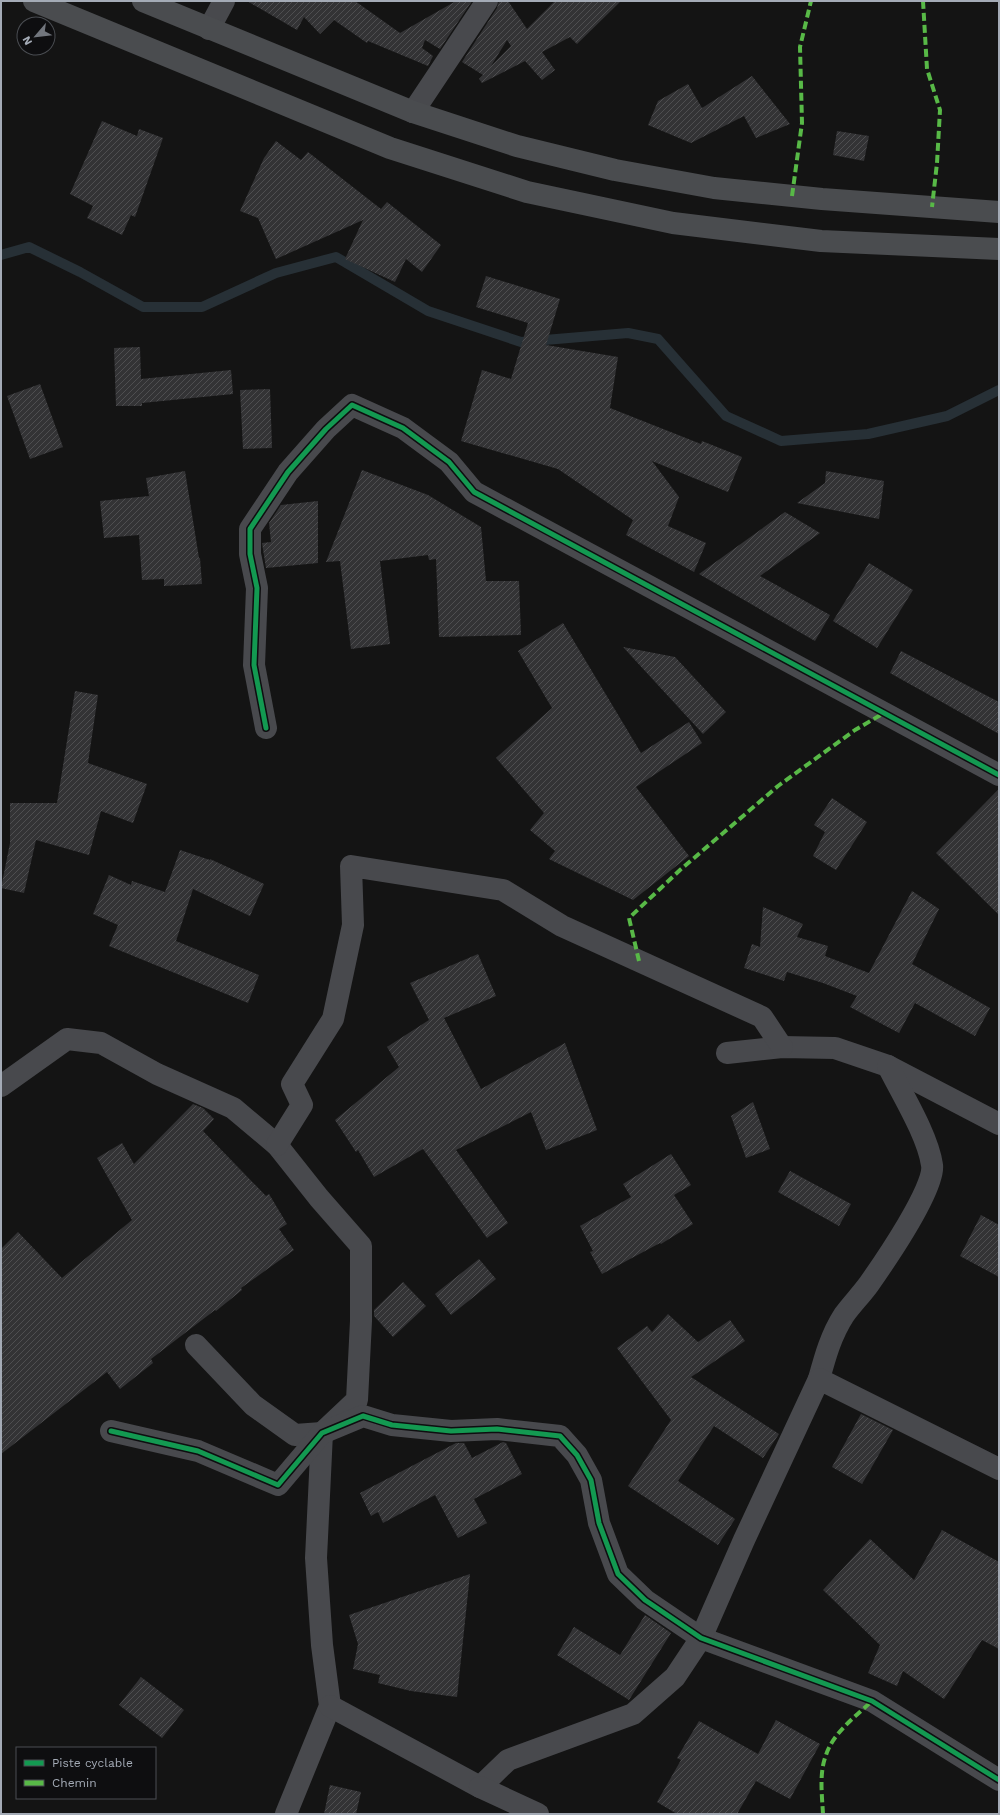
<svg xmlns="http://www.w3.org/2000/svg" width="1000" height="1815" viewBox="0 0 1000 1815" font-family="'Work Sans',sans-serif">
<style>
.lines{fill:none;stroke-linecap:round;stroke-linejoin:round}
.stream{stroke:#273036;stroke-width:10}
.building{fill:url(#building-hatch);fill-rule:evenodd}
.minor{stroke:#48494d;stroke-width:22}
.major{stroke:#4a4c4f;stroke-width:22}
.quiet{stroke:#58b947;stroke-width:4;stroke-dasharray:8 4;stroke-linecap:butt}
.cycleway-casing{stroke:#0e0e10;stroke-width:8}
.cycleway{stroke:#139951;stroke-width:5}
</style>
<defs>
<pattern id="building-hatch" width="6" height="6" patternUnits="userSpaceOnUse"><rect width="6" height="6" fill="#333335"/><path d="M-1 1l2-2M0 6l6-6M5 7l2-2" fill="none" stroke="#4e4e50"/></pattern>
</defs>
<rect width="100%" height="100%" fill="#141414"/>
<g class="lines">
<path class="stream" d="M 1,255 L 29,247 L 80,272 L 143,307 L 202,307 L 276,273 L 336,257 L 428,311 L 521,342 L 628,333 L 658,339 L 726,416 L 781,441 L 868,434 L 947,416 L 999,390"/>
</g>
<g class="building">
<path d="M 247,1 L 355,1 L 400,33 L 456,1 L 472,1 L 440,49 L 425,40 L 422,48 L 433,56 L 428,66 L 368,41 L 367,43 L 334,20 L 320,34 L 304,17 L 297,30 Z"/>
<path d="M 499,1 L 508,1 L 527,29 L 555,1 L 621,1 L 577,44 L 570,37 L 542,52 L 555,70 L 542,80 L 525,61 L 482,83 L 479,79 L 483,75 L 462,62 L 497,8 ZM 507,40 L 511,46 L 491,66 Z"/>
<path d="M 752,76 L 790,124 L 756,138 L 744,116 L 691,143 L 648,125 L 658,101 L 688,84 L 702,108 Z"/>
<path d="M 102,121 L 137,136 L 139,129 L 163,138 L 135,217 L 131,215 L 122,235 L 87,218 L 93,206 L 70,194 Z"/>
<path d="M 837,131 L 869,136 L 864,161 L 833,155 Z"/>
<path d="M 276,141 L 301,160 L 308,152 L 381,209 L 387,202 L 441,245 L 422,272 L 406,259 L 395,282 L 345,259 L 363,220 L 276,259 L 258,218 L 240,211 L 264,158 Z"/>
<path d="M 486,276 L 560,299 L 546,345 L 618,357 L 610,408 L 701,444 L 702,441 L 742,457 L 728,492 L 652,461 L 679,497 L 668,526 L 706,543 L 694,572 L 626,535 L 633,520 L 558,469 L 461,441 L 482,370 L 511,379 L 528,323 L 476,307 Z"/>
<path d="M 140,347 L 141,379 L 231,370 L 233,394 L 142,403 L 142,406 L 116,406 L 114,348 Z"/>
<path d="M 40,384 L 63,447 L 30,459 L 7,396 Z"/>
<path d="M 270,389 L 272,448 L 243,449 L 240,390 Z"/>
<path d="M 362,470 L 428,495 L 481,527 L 486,581 L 519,581 L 521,635 L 439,637 L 436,559 L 429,560 L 428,555 L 380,561 L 390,644 L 351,649 L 340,561 L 326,562 Z"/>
<path d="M 185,471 L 199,558 L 200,558 L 202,584 L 164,586 L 164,579 L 142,580 L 139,535 L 104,538 L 100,501 L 149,496 L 146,478 Z"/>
<path d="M 826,471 L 884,481 L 879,519 L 797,503 L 825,483 Z"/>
<path d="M 318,501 L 318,563 L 266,568 L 262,543 L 271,542 L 269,523 L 281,505 Z"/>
<path d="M 785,512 L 820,533 L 760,576 L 830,615 L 815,641 L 699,574 Z"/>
<path d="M 869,563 L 913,590 L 877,648 L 833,621 Z"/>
<path d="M 563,623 L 641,753 L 689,722 L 702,743 L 636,787 L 689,856 L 633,900 L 549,859 L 555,851 L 530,830 L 544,813 L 496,758 L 552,708 L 518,651 Z"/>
<path d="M 623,647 L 675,657 L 726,712 L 703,734 Z"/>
<path d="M 901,651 L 999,702 L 999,734 L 890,673 Z"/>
<path d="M 75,691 L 98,695 L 88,763 L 147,784 L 133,823 L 101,811 L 89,855 L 36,840 L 24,893 L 1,888 L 10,843 L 10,803 L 57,803 Z"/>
<path d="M 999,789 L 999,915 L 936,853 Z"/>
<path d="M 832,798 L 867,822 L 836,870 L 813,856 L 825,832 L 814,825 Z"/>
<path d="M 180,850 L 210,860 L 210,859 L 264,884 L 250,916 L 193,889 L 176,941 L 259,975 L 248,1003 L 109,946 L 118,925 L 93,914 L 109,875 L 131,885 L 132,881 L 165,892 Z"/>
<path d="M 912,891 L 939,909 L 912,964 L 990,1008 L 975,1036 L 915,1003 L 899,1033 L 850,1007 L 857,996 L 823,983 L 787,972 L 784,981 L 744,968 L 752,944 L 760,947 L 763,907 L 803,924 L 797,937 L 828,946 L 825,956 L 869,973 Z"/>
<path d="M 478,954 L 496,996 L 444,1018 L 481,1089 L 565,1043 L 597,1130 L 546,1150 L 531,1112 L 456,1150 L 508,1223 L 487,1238 L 423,1149 L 374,1177 L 358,1150 L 356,1152 L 335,1120 L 399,1067 L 387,1047 L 429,1020 L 410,983 Z"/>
<path d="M 753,1102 L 770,1149 L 746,1158 L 731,1116 Z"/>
<path d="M 193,1104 L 203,1108 L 214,1119 L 203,1131 L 266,1196 L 269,1194 L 287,1224 L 279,1229 L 294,1250 L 241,1288 L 242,1290 L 216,1311 L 215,1310 L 151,1359 L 153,1363 L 120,1389 L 107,1372 L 1,1454 L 1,1249 L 18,1232 L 62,1278 L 132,1220 L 97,1158 L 122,1143 L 134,1164 Z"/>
<path d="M 671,1154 L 691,1185 L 674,1195 L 693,1224 L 661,1244 L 660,1243 L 602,1274 L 590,1252 L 593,1251 L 580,1226 L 631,1197 L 623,1184 Z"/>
<path d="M 790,1171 L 851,1204 L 839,1226 L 778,1192 Z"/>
<path d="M 981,1215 L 999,1225 L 999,1277 L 960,1256 Z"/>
<path d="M 479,1259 L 496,1279 L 451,1315 L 435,1294 Z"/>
<path d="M 403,1282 L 426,1306 L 393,1337 L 374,1316 L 374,1310 Z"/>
<path d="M 668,1314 L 698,1342 L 730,1320 L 745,1341 L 691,1377 L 779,1434 L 763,1458 L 714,1426 L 678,1481 L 735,1519 L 718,1545 L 628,1486 L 671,1420 L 617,1348 L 647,1326 L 652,1332 Z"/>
<path d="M 861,1414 L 893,1430 L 862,1484 L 832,1467 Z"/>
<path d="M 503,1442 L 506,1443 L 522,1474 L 474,1499 L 487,1523 L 458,1538 L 435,1495 L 383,1523 L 378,1512 L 371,1516 L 360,1493 L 456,1443 L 464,1443 L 472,1458 Z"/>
<path d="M 942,1530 L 999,1562 L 999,1649 L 982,1640 L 944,1699 L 903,1671 L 897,1686 L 868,1673 L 880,1645 L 823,1590 L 870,1539 L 914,1580 Z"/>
<path d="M 470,1574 L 457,1697 L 411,1691 L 378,1683 L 380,1675 L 353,1669 L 358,1644 L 349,1615 Z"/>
<path d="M 645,1615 L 671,1633 L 629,1700 L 557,1655 L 574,1627 L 620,1655 Z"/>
<path d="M 141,1677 L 184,1710 L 162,1738 L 119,1705 Z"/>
<path d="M 776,1720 L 820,1744 L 790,1799 L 756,1781 L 737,1814 L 677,1814 L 657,1802 L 681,1760 L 677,1758 L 699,1721 L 758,1754 Z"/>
<path d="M 330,1785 L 361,1792 L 356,1814 L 324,1814 Z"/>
</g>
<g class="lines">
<g class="minor">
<path d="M 209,29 L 224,1"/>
<path d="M 413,112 L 487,1"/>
<path d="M 266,728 L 254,665 L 257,588 L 250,554 L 250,529 L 288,472 L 326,429 L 352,405 L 403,428 L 449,462 L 474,492 L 999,775"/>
<path d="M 727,1053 L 782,1047 L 835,1048 L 888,1066 L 999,1124"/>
<path d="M 1,1086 L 67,1039 L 101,1043 L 157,1074 L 233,1108 L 277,1145 L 319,1198 L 361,1246 L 361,1321 L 357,1400 L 322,1433 L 316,1558 L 322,1645 L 330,1706 L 286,1814"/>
<path d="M 277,1145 L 302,1105 L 292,1084 L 333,1019 L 353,925 L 351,866 L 503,890 L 562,926 L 762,1017 L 782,1047"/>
<path d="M 196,1345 L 253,1405 L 295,1435 L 322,1433"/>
<path d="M 819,1379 C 825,1357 831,1335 844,1315 C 852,1304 861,1295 869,1284 C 883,1264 936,1187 932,1165 C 928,1136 902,1094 888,1066"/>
<path d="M 111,1431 L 198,1451 L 278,1485 L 322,1433 L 363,1416 L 392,1425 L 451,1431 L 497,1429 L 560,1436 L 577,1455 L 591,1480 L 599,1523 L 618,1574 L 645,1600 L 701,1638 L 872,1701 L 999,1780"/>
<path d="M 330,1706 L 480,1787 L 508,1760 L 633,1714 L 675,1677 L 701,1638 L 744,1540 L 819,1379 L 999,1469"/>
<path d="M 480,1787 L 538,1814"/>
</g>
<g class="major">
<path d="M 34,1 L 390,148 L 527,192 L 673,223 L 821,241 L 999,249"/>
<path d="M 143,1 L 413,112 L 517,146 L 615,170 L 714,188 L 822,199 L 999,212"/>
</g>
<g class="quiet">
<path d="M 923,1 L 927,69 L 940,110 L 937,163 L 932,207"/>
<path d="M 792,196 L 802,123 L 800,47 L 811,1"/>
<path d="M 639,961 L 629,918 L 680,870 L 778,786 L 855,730 L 884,713"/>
<path d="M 823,1814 C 822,1795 819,1773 826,1755 C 833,1733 856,1716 872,1701"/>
</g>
<defs>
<g id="cycleway">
<path d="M 266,728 L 254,665 L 257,588 L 250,554 L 250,529 L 288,472 L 326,429 L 352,405 L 403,428 L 449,462 L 474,492 L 999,775"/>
<path d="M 111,1431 L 198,1451 L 278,1485 L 322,1433 L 363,1416 L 392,1425 L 451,1431 L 497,1429 L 560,1436 L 577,1455 L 591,1480 L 599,1523 L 618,1574 L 645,1600 L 701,1638 L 872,1701 L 999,1780"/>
</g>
</defs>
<use href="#cycleway" class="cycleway-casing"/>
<use href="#cycleway" class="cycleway"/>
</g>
<rect width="1000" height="1815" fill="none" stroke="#a4abb6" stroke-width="4"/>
<rect x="16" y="1747" width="140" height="52" fill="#0e0e10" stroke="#4a4d52"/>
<rect x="24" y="1760" width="20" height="6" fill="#139951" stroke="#4a4d52"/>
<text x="52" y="1767" font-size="12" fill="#a4abb6">Piste cyclable</text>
<rect x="24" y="1780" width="20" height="6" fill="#58b947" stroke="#4a4d52"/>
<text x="52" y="1787" font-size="12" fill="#a4abb6">Chemin</text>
<g transform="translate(36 36) rotate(242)"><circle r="19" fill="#0e0e10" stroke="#4a4d52"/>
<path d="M0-3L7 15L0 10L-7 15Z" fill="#72767d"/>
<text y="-6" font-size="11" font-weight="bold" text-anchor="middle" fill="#a4abb6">N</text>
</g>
</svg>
